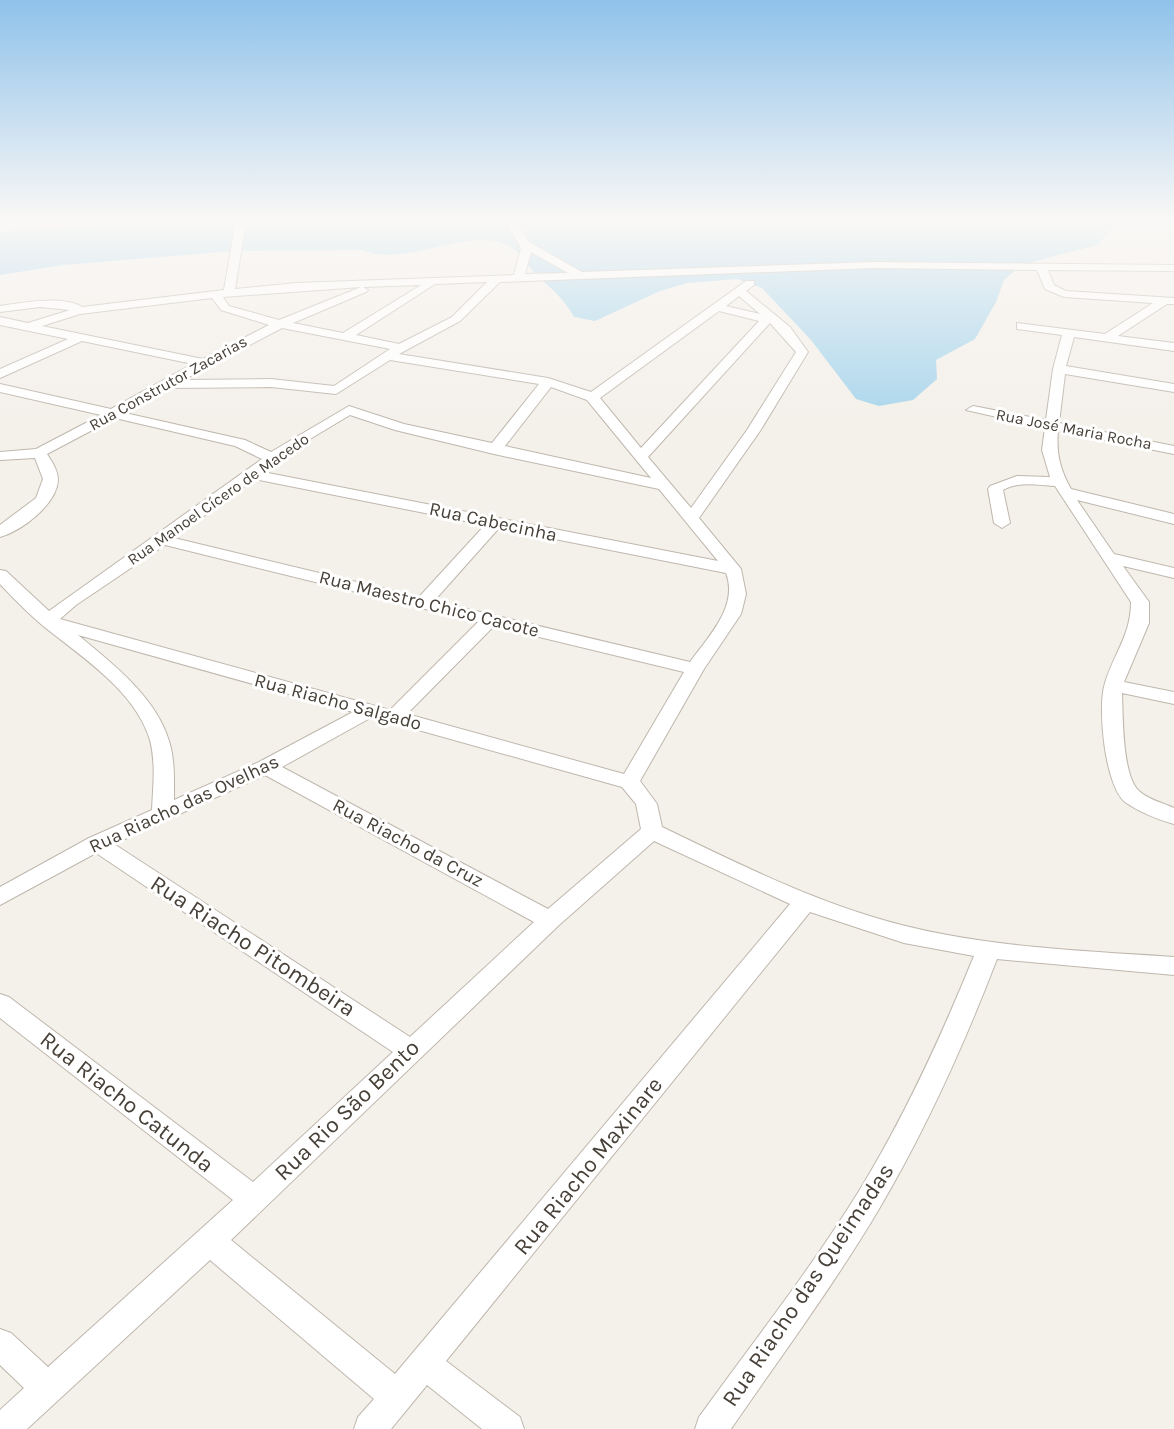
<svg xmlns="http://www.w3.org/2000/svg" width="1174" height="1429" viewBox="0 0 1174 1429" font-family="Karla,sans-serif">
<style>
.water{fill:#aad6ec}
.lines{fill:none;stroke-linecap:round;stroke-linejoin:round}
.minor-casing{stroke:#bfb7ad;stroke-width:2}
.minor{fill:#fff;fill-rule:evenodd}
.labels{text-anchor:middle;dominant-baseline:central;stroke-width:6;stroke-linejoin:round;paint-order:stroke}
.far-street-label{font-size:16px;fill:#474038;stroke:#fff}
.street-label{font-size:19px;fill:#474038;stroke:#fff}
.near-street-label{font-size:23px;fill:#474038;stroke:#fff}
</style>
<rect width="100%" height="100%" fill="#f4f0ea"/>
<path class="water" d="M 153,221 L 1119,221 L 1097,245 L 1021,265 L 1004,280 L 996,302 L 975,339 L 936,360 L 937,379 L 913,400 L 879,406 L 856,399 L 811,340 L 762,288 L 737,279 L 687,283 L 660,291 L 595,321 L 574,317 C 564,298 550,288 535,273 C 529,268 527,261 522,256 C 479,214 415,271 362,250 L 234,251 L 64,265 L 0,275 L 0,232 Z"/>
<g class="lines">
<defs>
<path id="minor" d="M 236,221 L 246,221 L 235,289 L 296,283 L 514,275 L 521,248 L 506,221 L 516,221 L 529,242 L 582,272 L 874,262 L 1174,265 L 1174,271 L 1048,270 L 1054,285 L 1066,291 L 1174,298 L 1174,304 L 1167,304 L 1118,336 L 1174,343 L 1174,351 L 1074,337 L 1066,366 L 1174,384 L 1174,392 L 1065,374 L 1059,423 L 1174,446 L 1174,454 L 1058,431 C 1056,454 1060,469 1071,489 L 1174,514 L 1174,524 L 1077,500 L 1114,554 L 1174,568 L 1174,578 L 1123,566 L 1149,602 L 1149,623 L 1124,682 L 1174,692 L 1174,704 L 1122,693 C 1123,715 1122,776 1139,791 C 1147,799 1163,803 1174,808 L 1174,824 C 1159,820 1137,811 1125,802 C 1105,786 1097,707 1105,683 C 1114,653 1131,635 1131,602 L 1055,486 C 1038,485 1018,481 1003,490 L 1010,523 L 1002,528 L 994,523 L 988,489 L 990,486 L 1017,476 L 1050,477 L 1042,450 L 1045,428 L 966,410 L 973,406 L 1046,420 L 1053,369 L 1062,335 L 1017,329 L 1017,323 L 1105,334 L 1153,303 L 1064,297 L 1045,289 L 1037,270 L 874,268 L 500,282 L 460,321 L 399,354 L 548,378 L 591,392 L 746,281 L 754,281 L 754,285 L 746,291 L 790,327 L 808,352 L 760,431 L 699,518 L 741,569 L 746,594 L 741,614 L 704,669 L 640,781 L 657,804 L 662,827 C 731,860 800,895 873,917 C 970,947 1074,950 1174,957 L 1174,975 L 997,959 C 964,1045 926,1129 879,1209 C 834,1285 781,1356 731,1429 L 695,1429 L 699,1417 C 753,1342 811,1269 859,1191 C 905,1116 941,1037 974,956 L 904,943 L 810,912 L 446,1361 L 520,1417 L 524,1429 L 482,1429 L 427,1385 L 391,1429 L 354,1429 L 358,1417 L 374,1399 L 210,1260 L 27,1429 L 0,1429 L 0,1410 L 24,1388 L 0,1365 L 0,1329 L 11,1333 L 48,1367 L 233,1200 L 0,1018 L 0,994 L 9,997 L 253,1182 L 393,1052 L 96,853 L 0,905 L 0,887 L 89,838 L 152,810 C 153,787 156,763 150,740 C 135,690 80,656 42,625 C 28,613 13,598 0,584 L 0,570 L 6,571 L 49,611 L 262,459 L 235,446 L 115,418 L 47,454 C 52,462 58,470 58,480 C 57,504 22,531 0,537 L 0,525 L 36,498 L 43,479 L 35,458 L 0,460 L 0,452 L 36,449 L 101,415 L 0,392 L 0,384 L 111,409 L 193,364 L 82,341 L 0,378 L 0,369 L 68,339 L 0,325 L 0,317 L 28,323 L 70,310 L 40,307 L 0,312 L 0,306 C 21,303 64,295 82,307 L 224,290 ZM 531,252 L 568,273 L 525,274 ZM 487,282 L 452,317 L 399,344 L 356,335 L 435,284 ZM 421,285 L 343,333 L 293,323 L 366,292 L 368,290 L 363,287 ZM 361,287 L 279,320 L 229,306 L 223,297 ZM 739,296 L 760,314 L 726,306 ZM 212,298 L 221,310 L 269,325 L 203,359 L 42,326 L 80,314 ZM 719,311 L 759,321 L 641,448 L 600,398 ZM 770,323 L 796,352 L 747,430 L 691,508 L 648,457 ZM 282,328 L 390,349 L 334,386 L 271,379 L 183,380 ZM 390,360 L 539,384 L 492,443 L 404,424 L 349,406 L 271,452 L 245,440 L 125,413 L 169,388 L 271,387 L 336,394 ZM 551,387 L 587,400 L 651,478 L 505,446 ZM 350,415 L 395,430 L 494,454 L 659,489 L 718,561 L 263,472 L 295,448 ZM 254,479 L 485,525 L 419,597 L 174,538 ZM 499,528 L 726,573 C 739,606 708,637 690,662 L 434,601 ZM 165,545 L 478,622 L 390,710 L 60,619 L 76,605 ZM 494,626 L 684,672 L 624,774 L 407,714 ZM 78,635 L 353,712 L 259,762 L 174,800 C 174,781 175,760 169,741 C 156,697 112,663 78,635 ZM 372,717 L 622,787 L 636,804 L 641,829 L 548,909 L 282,767 ZM 265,775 L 534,922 L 410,1037 L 114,844 ZM 654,841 L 790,904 L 395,1374 L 231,1240 L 558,926 Z"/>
</defs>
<use href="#minor" class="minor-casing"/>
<use href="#minor" class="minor"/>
</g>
<linearGradient id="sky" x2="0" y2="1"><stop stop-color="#8fc2ea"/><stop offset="0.52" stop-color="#faf8f6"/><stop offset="1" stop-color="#faf8f6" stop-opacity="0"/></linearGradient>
<rect width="1174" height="422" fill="url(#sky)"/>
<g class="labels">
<g class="far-street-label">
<text transform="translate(168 383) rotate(-29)">Rua Construtor Zacarias</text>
<text transform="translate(1074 429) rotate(11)">Rua José Maria Rocha</text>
<text transform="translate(218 499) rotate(-35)">Rua Manoel Cícero de Macedo</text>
</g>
<g class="street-label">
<text transform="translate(493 522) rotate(12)">Rua Cabecinha</text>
<text transform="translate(429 604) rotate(14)">Rua Maestro Chico Cacote</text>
<text transform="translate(338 702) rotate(15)">Rua Riacho Salgado</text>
<text transform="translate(184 804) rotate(-25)">Rua Riacho das Ovelhas</text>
<text transform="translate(408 843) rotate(28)">Rua Riacho da Cruz</text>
</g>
<g class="near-street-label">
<text transform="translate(253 946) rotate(33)">Rua Riacho Pitombeira</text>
<text transform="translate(127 1102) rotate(38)">Rua Riacho Catunda</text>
<text transform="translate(347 1110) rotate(-44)">Rua Rio São Bento</text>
<text transform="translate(588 1166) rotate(-51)">Rua Riacho Maxinare</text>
<text transform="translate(808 1285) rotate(-56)">Rua Riacho das Queimadas</text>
</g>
</g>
</svg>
